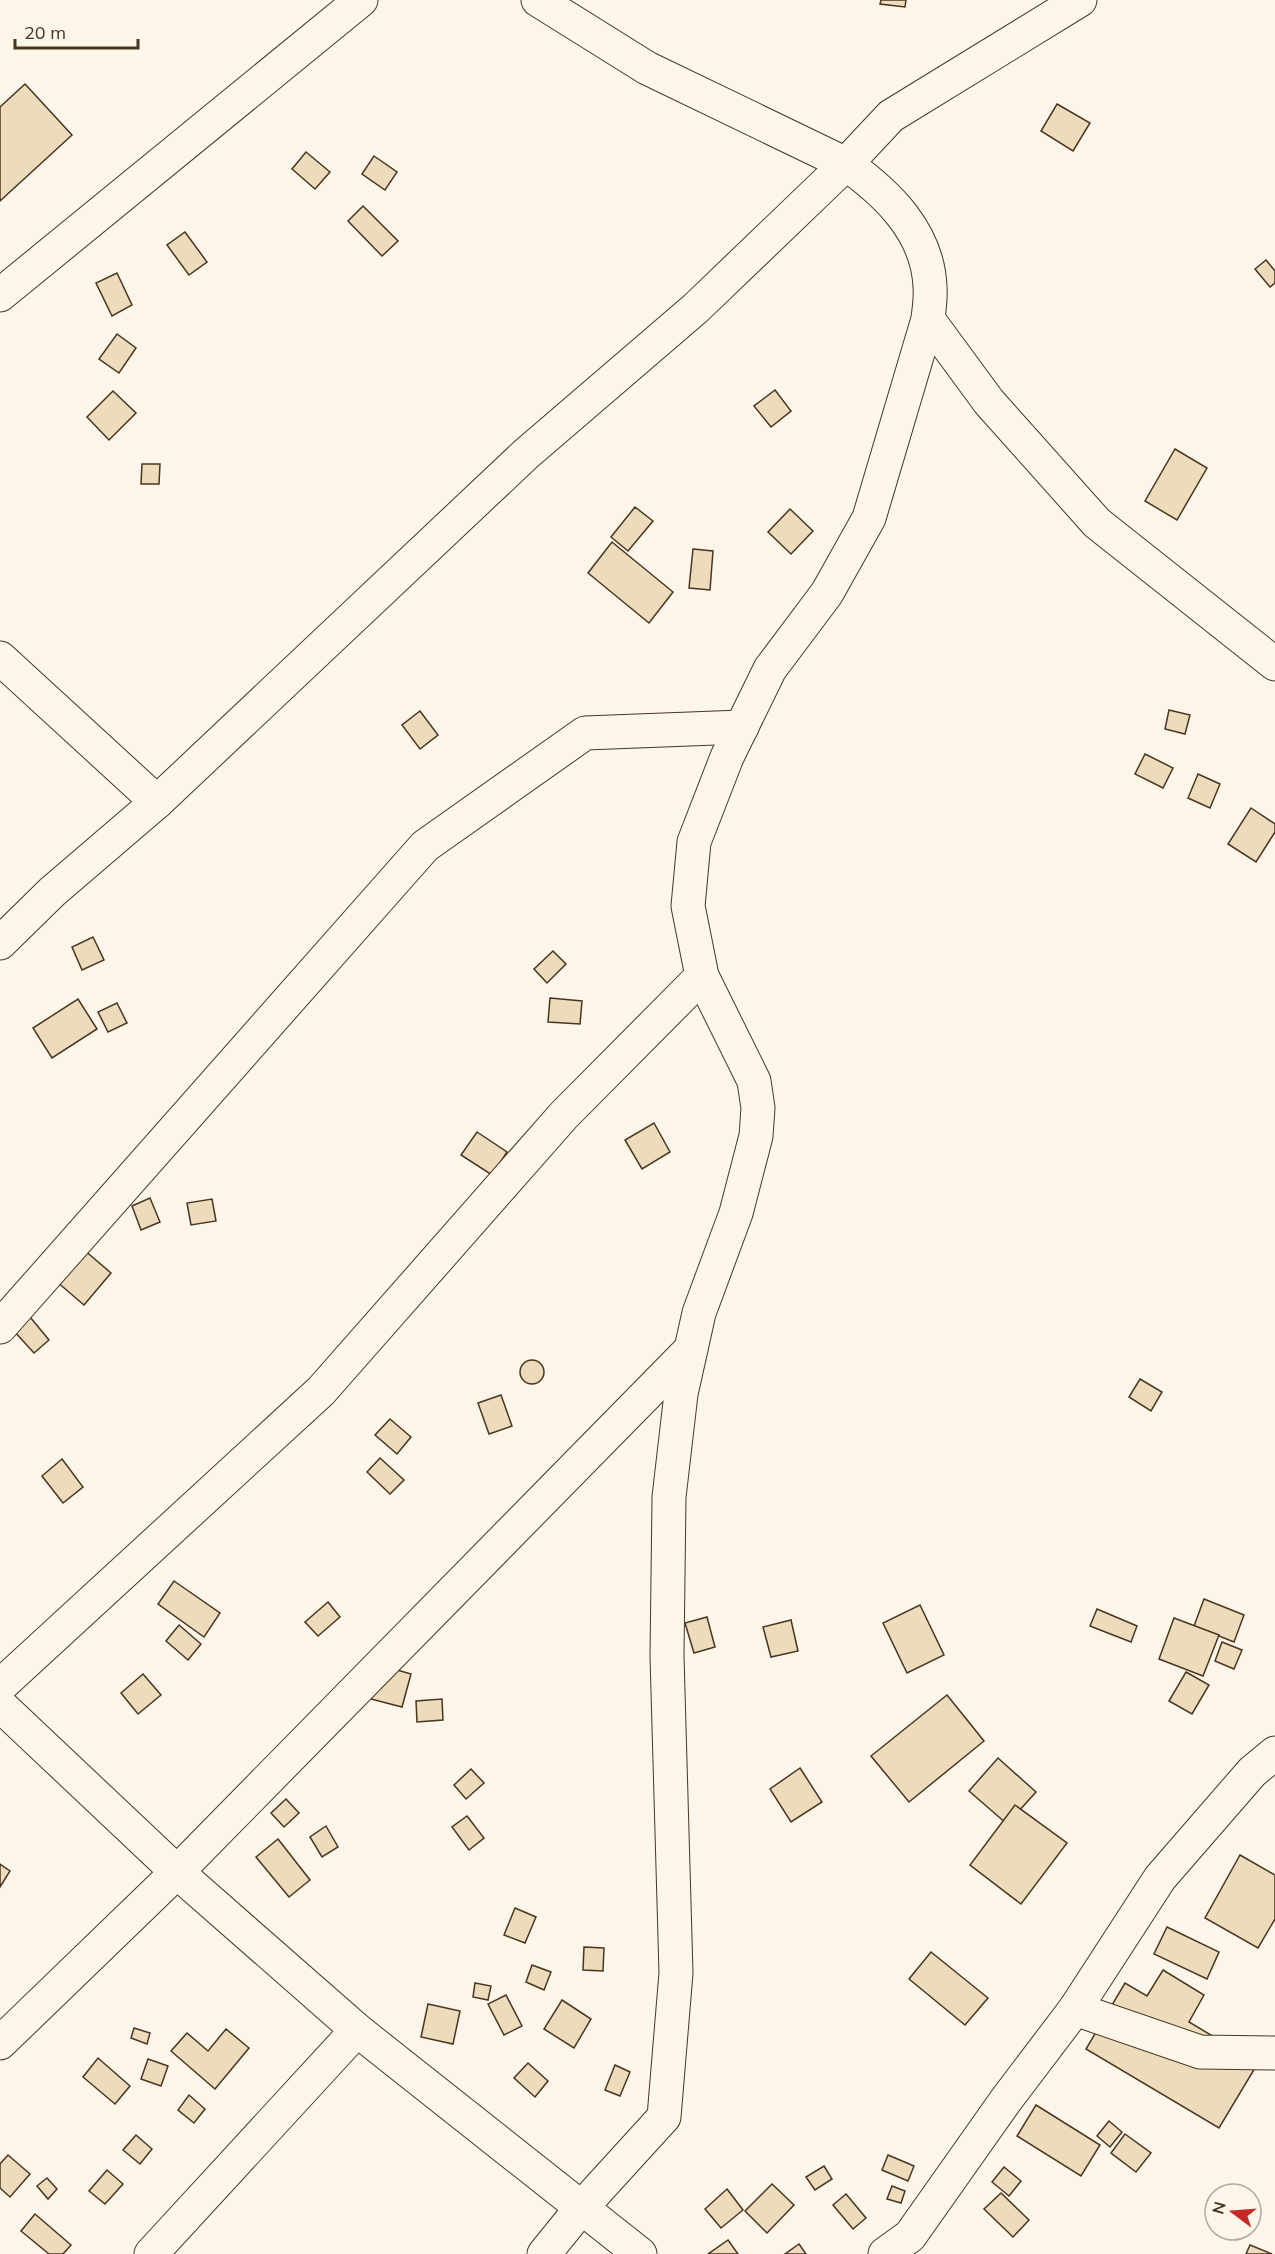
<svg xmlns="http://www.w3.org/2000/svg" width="1275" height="2254" viewBox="0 0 1275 2254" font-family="Mulish,sans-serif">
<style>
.building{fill:#ecdcbc;stroke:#4a3520;stroke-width:1.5}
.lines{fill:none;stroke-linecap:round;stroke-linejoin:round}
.minor-casing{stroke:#4a3520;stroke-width:35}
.minor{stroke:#fbf6e9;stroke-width:33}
</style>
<rect width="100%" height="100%" fill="#fbf6e9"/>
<g class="building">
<path d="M 881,0 L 906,0 L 905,7 L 880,4 Z"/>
<path d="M 25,84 L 72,135 L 0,201 L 0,107 Z"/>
<path d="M 1057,104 L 1090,123 L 1073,151 L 1041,131 Z"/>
<path d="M 306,152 L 330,172 L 315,189 L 292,169 Z"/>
<path d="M 374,156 L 397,172 L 385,190 L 362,174 Z"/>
<path d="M 363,206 L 398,241 L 382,256 L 348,221 Z"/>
<path d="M 185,232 L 207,262 L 189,275 L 167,245 Z"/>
<path d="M 1266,260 L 1275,271 L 1275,283 L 1270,287 L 1255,269 Z"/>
<path d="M 117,273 L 132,305 L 112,316 L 96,283 Z"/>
<path d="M 117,334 L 136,348 L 119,373 L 99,359 Z"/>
<path d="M 775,390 L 791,411 L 771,427 L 754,406 Z"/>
<path d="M 113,391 L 136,413 L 109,440 L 87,417 Z"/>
<path d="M 1175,449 L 1207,468 L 1177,520 L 1145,501 Z"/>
<path d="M 142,464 L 160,464 L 159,484 L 141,484 Z"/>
<path d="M 635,507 L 653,521 L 628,551 L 611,537 Z"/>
<path d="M 790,509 L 813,531 L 791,554 L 768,532 Z"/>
<path d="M 612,542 L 673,592 L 649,623 L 588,573 Z"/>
<path d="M 693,549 L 713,551 L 710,590 L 689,588 Z"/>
<path d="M 1169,710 L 1190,715 L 1185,734 L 1165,729 Z"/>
<path d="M 420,711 L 438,735 L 420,749 L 402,725 Z"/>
<path d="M 1145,754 L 1173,768 L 1163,788 L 1135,774 Z"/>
<path d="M 1198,774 L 1220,784 L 1210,808 L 1188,798 Z"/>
<path d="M 1251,808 L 1275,824 L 1275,832 L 1256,862 L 1228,844 Z"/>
<path d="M 93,937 L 104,960 L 82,970 L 72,947 Z"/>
<path d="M 553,951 L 566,964 L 547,983 L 534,969 Z"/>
<path d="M 550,998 L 582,1001 L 580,1024 L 548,1022 Z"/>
<path d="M 78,999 L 97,1029 L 52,1058 L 33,1028 Z"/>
<path d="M 117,1003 L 127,1023 L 108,1032 L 98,1012 Z"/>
<path d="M 654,1123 L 670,1152 L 642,1169 L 625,1140 Z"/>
<path d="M 477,1132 L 507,1152 L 492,1175 L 461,1155 Z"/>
<path d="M 150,1198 L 160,1222 L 141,1230 L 132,1206 Z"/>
<path d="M 212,1199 L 216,1221 L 191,1225 L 187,1203 Z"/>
<path d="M 83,1249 L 111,1273 L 84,1305 L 56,1281 Z"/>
<path d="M 30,1317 L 49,1340 L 34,1353 L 14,1331 Z"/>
<circle cx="532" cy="1372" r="12"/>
<path d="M 1140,1379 L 1162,1392 L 1151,1411 L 1129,1397 Z"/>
<path d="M 501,1395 L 512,1426 L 489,1434 L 478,1403 Z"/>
<path d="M 390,1419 L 411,1437 L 397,1454 L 375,1435 Z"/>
<path d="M 380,1458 L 404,1480 L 390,1494 L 367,1472 Z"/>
<path d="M 62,1459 L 83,1487 L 63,1503 L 42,1476 Z"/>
<path d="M 174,1581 L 220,1613 L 204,1637 L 158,1604 Z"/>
<path d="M 1204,1599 L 1244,1615 L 1234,1642 L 1194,1626 Z"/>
<path d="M 328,1602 L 340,1617 L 318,1636 L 305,1622 Z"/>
<path d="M 920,1605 L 944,1655 L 907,1673 L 883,1623 Z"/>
<path d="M 1097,1609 L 1137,1626 L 1131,1642 L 1090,1626 Z"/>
<path d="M 707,1617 L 715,1647 L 694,1653 L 685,1623 Z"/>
<path d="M 1174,1618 L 1219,1635 L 1203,1676 L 1159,1659 Z"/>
<path d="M 791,1620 L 798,1651 L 771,1657 L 763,1627 Z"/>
<path d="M 179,1625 L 201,1644 L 188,1660 L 166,1641 Z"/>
<path d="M 1222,1642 L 1242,1650 L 1234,1669 L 1215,1661 Z"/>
<path d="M 380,1665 L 411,1674 L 402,1707 L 371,1699 Z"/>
<path d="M 1186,1672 L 1209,1685 L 1192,1714 L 1169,1701 Z"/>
<path d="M 143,1674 L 161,1695 L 138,1714 L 121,1693 Z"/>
<path d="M 947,1695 L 984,1741 L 909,1802 L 871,1756 Z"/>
<path d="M 442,1699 L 443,1720 L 417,1722 L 416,1701 Z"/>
<path d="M 998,1758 L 1036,1792 L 1007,1824 L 969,1791 Z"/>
<path d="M 800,1768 L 822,1802 L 791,1822 L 770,1789 Z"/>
<path d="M 471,1769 L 484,1783 L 466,1799 L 454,1785 Z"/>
<path d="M 286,1799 L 299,1813 L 284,1827 L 271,1813 Z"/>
<path d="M 1015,1805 L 1067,1843 L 1021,1904 L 970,1865 Z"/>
<path d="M 467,1816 L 484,1838 L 469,1850 L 452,1827 Z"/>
<path d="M 326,1826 L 338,1847 L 322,1857 L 310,1837 Z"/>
<path d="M 278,1839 L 310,1880 L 289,1897 L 256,1857 Z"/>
<path d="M 1240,1855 L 1275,1875 L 1275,1919 L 1258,1948 L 1205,1918 Z"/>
<path d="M 0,1864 L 10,1871 L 0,1887 Z"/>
<path d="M 515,1908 L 536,1917 L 525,1943 L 504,1935 Z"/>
<path d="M 1167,1927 L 1219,1952 L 1207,1979 L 1154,1954 Z"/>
<path d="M 584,1947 L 604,1948 L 603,1971 L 583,1970 Z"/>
<path d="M 931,1952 L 988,1998 L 965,2025 L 909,1979 Z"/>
<path d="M 532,1965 L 551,1972 L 544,1990 L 526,1982 Z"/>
<path d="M 1163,1970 L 1204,1995 L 1189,2022 L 1258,2063 L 1219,2128 L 1086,2049 L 1125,1983 L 1147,1996 Z"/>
<path d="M 475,1983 L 491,1986 L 488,2000 L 473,1997 Z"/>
<path d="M 506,1995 L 522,2026 L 504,2035 L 488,2004 Z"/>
<path d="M 562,2000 L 591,2019 L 574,2048 L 544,2029 Z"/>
<path d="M 428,2004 L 460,2011 L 453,2044 L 421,2037 Z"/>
<path d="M 134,2028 L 150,2033 L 147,2044 L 131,2038 Z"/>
<path d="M 226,2029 L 249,2048 L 215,2089 L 171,2051 L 187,2033 L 208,2051 Z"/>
<path d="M 98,2058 L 130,2086 L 115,2104 L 83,2077 Z"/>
<path d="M 148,2059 L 168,2066 L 161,2086 L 141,2079 Z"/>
<path d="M 528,2063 L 548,2081 L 535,2097 L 514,2078 Z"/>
<path d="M 615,2065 L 630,2072 L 620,2096 L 605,2090 Z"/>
<path d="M 189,2095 L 205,2109 L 194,2123 L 178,2110 Z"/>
<path d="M 1036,2105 L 1100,2145 L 1081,2176 L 1017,2136 Z"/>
<path d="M 1109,2121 L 1122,2132 L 1110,2147 L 1097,2136 Z"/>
<path d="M 1125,2134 L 1151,2153 L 1136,2172 L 1111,2153 Z"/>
<path d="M 136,2135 L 152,2149 L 140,2164 L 123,2150 Z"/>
<path d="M 8,2155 L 30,2174 L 10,2197 L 0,2188 L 0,2164 Z"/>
<path d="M 888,2155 L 914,2166 L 908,2181 L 882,2170 Z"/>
<path d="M 824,2166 L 832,2179 L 815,2190 L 806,2177 Z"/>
<path d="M 1004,2167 L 1021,2181 L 1009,2196 L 992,2182 Z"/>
<path d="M 107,2170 L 123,2184 L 105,2204 L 89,2191 Z"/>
<path d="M 47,2178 L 57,2189 L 48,2199 L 37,2186 Z"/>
<path d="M 772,2184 L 794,2205 L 767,2233 L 745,2211 Z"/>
<path d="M 892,2186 L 905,2191 L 901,2203 L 887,2199 Z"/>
<path d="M 727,2189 L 743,2210 L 721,2228 L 705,2209 Z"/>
<path d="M 1001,2193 L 1029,2220 L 1013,2237 L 984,2209 Z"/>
<path d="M 846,2194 L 866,2218 L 853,2229 L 833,2205 Z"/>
<path d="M 35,2214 L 71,2245 L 63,2254 L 49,2254 L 21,2231 Z"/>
<path d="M 728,2240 L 738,2254 L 708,2254 Z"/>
<path d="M 799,2244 L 806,2254 L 785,2254 Z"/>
<path d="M 1250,2245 L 1272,2254 L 1246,2254 Z"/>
</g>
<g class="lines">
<defs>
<g id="minor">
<path d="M 538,0 L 647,68 L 846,164 C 887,193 928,232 930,287 C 931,297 929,309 928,319 L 869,518 L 827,593 L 770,669 L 727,757 L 694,842 L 688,906 L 702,976 L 754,1081 L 758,1108 L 756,1136 L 736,1213 L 699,1313 L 681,1394 L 669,1497 L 667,1656 L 676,1973 L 664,2117 L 582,2207 L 544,2254"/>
<path d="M 0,295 L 361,0"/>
<path d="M 928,319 L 989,402 L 1097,523 L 1275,664"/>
<path d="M 0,658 L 157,802"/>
<path d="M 0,943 L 52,892 L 157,802 L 526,454 L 696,308 L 846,164 L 891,116 L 1080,0"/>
<path d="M 0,1327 L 425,846 L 585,733 L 742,727"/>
<path d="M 0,1686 L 321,1391 L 564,1115 L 702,976"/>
<path d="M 0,1705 L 177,1872 L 357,2030 L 640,2254"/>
<path d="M 1075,2009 L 1200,2052 L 1275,2053"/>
<path d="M 0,2043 L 177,1872 L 691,1349"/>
<path d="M 151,2254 L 357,2030"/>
<path d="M 885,2254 L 910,2236 L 1006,2100 L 1075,2009 L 1160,1878 L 1252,1772 L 1275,1753"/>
</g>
</defs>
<use href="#minor" class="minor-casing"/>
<use href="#minor" class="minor"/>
</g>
<g transform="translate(1233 2212) rotate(286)"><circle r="28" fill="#fbf6e9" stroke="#b4a999" stroke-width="1.5"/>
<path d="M0-4.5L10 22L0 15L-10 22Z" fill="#c62828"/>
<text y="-9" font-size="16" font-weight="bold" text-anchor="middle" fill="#4a3520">N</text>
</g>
<path d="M15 39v9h123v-9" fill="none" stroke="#4a3520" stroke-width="3"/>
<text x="24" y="39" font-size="18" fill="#4a3520" stroke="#fbf6e9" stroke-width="4.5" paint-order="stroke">20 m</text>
</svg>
